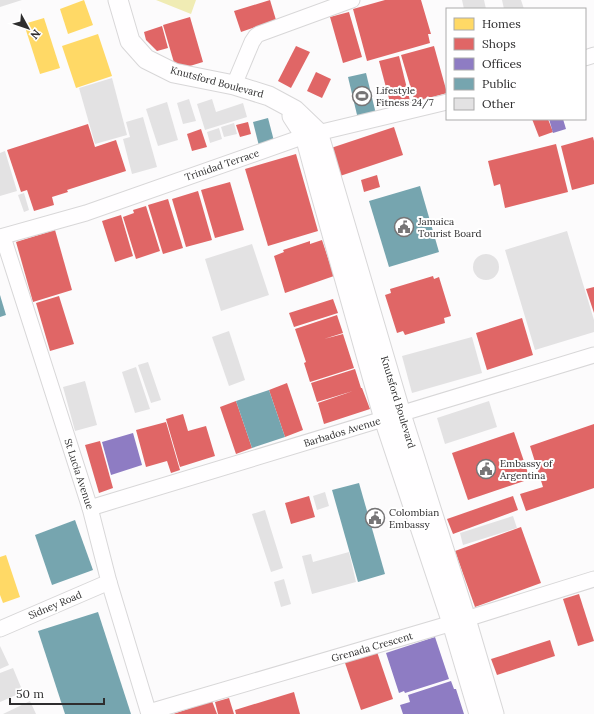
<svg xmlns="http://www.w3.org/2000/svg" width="594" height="714" viewBox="0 0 594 714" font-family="Lora,serif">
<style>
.green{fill:#f0ecb4}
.homes{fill:#ffd966}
.shops{fill:#e06666}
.offices{fill:#8e7cc3}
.public{fill:#76a5af}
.building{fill:#e3e2e3}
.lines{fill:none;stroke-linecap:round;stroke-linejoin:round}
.minor-casing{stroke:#d8d7d8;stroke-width:17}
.major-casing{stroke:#d8d7d8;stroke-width:21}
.minor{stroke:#fffeff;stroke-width:15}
.major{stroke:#fffeff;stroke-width:19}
.labels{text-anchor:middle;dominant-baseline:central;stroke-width:4;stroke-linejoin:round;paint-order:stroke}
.street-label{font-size:10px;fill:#2e2d2e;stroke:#fff}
.poi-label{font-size:10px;fill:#2e2d2e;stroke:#fff;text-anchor:start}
</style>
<rect width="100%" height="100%" fill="#fcfbfc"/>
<path class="green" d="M 156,0 L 196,0 L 191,14 Z"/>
<g class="homes">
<path d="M 84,0 L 93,25 L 68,34 L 60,9 Z"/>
<path d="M 44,18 L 60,68 L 40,74 L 24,24 Z"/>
<path d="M 98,34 L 112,76 L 76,88 L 62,46 Z"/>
<path d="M 6,555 L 20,597 L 3,603 L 0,595 L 0,557 Z"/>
</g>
<g class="shops">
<path d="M 270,0 L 276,20 L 241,32 L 234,11 Z"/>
<path d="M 385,0 L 421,0 L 431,34 L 428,34 L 430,43 L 367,61 L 353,9 Z"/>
<path d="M 349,12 L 362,57 L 343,63 L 330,17 Z"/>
<path d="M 190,17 L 203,62 L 180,69 L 175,66 L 163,25 Z"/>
<path d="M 162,26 L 168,48 L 157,51 L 146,40 L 144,32 Z"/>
<path d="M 296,46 L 310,52 L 291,88 L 278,81 Z"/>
<path d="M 434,46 L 447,93 L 415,102 L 401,55 Z"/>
<path d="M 399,56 L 411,105 L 392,110 L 379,61 Z"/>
<path d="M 316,72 L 331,79 L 322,98 L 307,91 Z"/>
<path d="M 532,119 L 548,119 L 553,132 L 539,137 Z"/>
<path d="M 248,122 L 251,134 L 240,137 L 236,125 Z"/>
<path d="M 88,124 L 95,147 L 116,140 L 126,171 L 67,190 L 68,192 L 52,197 L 54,205 L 34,211 L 27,190 L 21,192 L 7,150 Z"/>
<path d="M 394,127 L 403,155 L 340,176 L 331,148 Z"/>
<path d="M 201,129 L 207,147 L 192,151 L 187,134 Z"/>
<path d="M 593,137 L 594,141 L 594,184 L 572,190 L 561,146 Z"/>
<path d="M 556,144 L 568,192 L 505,208 L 500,184 L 494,186 L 488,161 Z"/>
<path d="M 296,154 L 318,231 L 268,246 L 245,169 Z"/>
<path d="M 377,175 L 380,187 L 364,192 L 361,180 Z"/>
<path d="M 230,182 L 244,230 L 215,238 L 201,190 Z"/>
<path d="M 198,191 L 212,240 L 186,247 L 172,199 Z"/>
<path d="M 168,199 L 183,248 L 163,254 L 148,205 Z"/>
<path d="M 146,206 L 160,251 L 136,259 L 123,217 L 134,213 L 133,210 Z"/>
<path d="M 121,215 L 133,256 L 115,262 L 102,221 Z"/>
<path d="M 55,230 L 72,290 L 33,302 L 16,242 Z"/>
<path d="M 322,240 L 334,276 L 285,293 L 274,256 L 284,252 L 283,250 L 310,241 L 310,244 Z"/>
<path d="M 433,276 L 434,279 L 439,277 L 451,316 L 444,318 L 445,323 L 405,335 L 403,331 L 397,333 L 385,295 L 391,293 L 390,289 Z"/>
<path d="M 594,287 L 594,313 L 586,289 Z"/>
<path d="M 59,296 L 74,344 L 50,351 L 36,303 Z"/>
<path d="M 333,299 L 338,313 L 294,327 L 289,313 Z"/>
<path d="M 337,315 L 343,333 L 324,339 L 343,334 L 354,368 L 310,382 L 304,363 L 306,362 L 295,329 Z"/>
<path d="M 522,318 L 533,355 L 487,370 L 476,333 Z"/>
<path d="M 355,369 L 361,388 L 362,388 L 370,409 L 324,424 L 318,403 L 353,391 L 317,402 L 311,383 Z"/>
<path d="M 287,383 L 303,430 L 285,437 L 269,390 Z"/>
<path d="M 236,401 L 252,448 L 236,454 L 220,407 Z"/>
<path d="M 183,414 L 188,431 L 206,426 L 215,456 L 180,467 L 166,419 Z"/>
<path d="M 166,422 L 180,470 L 171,473 L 167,461 L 146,467 L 136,430 Z"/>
<path d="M 594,424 L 594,488 L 526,511 L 520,494 L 543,487 L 530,446 Z"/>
<path d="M 514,432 L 530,479 L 468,500 L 452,453 Z"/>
<path d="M 100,441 L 113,488 L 99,493 L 85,445 Z"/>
<path d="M 309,496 L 315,517 L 291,524 L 285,503 Z"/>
<path d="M 513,496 L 518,510 L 453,534 L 447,519 Z"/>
<path d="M 521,527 L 541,583 L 475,607 L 455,551 Z"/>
<path d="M 579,594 L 594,641 L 578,646 L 563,599 Z"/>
<path d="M 550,640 L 555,656 L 497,675 L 491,659 Z"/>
<path d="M 376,649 L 393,699 L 361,710 L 344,660 Z"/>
<path d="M 294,692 L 300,714 L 236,714 L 235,710 Z"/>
<path d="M 229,698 L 234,714 L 218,714 L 215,702 Z"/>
<path d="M 212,701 L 217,714 L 173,714 Z"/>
</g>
<g class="offices">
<path d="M 549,119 L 563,119 L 566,129 L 553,133 Z"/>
<path d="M 133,433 L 142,465 L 111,475 L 102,442 Z"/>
<path d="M 435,637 L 449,679 L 405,693 L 404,691 L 399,693 L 386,653 Z"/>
<path d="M 451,681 L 454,689 L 456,689 L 464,714 L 403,714 L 400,705 L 410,702 L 408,695 Z"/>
</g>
<g class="public">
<path d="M 366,73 L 376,114 L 358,119 L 348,77 Z"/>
<path d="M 268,118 L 274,141 L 259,146 L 253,122 Z"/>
<path d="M 420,186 L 439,252 L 389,267 L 369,201 Z"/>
<path d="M 0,295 L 6,315 L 0,317 Z"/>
<path d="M 269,390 L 285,437 L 252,448 L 236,401 Z"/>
<path d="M 359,483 L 385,574 L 358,582 L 332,490 Z"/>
<path d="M 75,520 L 93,570 L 52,585 L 35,535 Z"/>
<path d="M 98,612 L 131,714 L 65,714 L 38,631 Z"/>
</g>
<g class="building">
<path d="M 0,0 L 22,0 L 0,7 Z"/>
<path d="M 462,0 L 484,0 L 486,9 L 464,9 Z"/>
<path d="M 502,0 L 521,0 L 524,9 L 504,9 Z"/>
<path d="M 112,78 L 127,135 L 95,144 L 79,88 Z"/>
<path d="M 189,99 L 196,121 L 183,124 L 177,103 Z"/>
<path d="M 212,99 L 216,112 L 243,103 L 247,117 L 205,130 L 197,104 Z"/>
<path d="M 167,102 L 178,140 L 158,146 L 146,109 Z"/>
<path d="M 143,117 L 157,167 L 132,174 L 123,139 L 130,137 L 126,122 Z"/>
<path d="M 234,123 L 237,134 L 224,137 L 221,127 Z"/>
<path d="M 219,128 L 222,139 L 210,143 L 207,132 Z"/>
<path d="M 5,151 L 17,191 L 0,196 L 0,153 Z"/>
<path d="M 24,193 L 29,210 L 24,212 L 18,195 Z"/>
<path d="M 567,231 L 594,320 L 594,332 L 535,350 L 505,250 Z"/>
<path d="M 252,244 L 269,295 L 221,311 L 205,259 Z"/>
<circle cx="486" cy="267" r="13"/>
<path d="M 229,331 L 245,380 L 229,386 L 212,337 Z"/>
<path d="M 472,337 L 482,373 L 412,393 L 402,356 Z"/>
<path d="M 148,362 L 161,400 L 151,403 L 138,365 Z"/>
<path d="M 136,367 L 150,409 L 135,413 L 122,372 Z"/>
<path d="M 85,381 L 97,425 L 75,431 L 63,387 Z"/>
<path d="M 489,401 L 497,427 L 445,444 L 437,418 Z"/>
<path d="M 325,492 L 329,506 L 317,510 L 313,496 Z"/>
<path d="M 265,510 L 283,568 L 271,572 L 252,514 Z"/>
<path d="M 513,516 L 517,528 L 463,545 L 460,533 Z"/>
<path d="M 349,552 L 356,582 L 312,594 L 302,556 L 311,554 L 313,562 Z"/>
<path d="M 284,579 L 291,604 L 281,607 L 274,582 Z"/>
<path d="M 0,646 L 9,665 L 0,669 Z"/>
<path d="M 13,668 L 23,692 L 0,702 L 0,673 Z"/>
<path d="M 30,701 L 36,714 L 3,714 Z"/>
</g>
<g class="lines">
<defs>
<g id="minor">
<path d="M 585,58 L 594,55"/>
<path d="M 234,85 L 252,42 L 256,36 L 259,34 L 352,0"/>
<path d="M 0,237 L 86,213 L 305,136 L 447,102"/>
<path d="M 3,237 L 90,508 L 109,582 L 149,714"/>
<path d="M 90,508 L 594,355"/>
<path d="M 0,629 L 109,582"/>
<path d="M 149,712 L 466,619 L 594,579"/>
</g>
<g id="major">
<path d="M 118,0 L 130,41 L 146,59 L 174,73 L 234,85 L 269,96 L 295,110 L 318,132 L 401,414 L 466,619 L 494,714"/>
<path d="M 292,116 L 305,136 L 319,188 L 384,419 L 452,623 L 479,714"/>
</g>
</defs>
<use href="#minor" class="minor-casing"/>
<use href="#major" class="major-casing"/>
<use href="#minor" class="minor"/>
<use href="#major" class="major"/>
</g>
<defs>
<symbol id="stadium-ring" viewBox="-11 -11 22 22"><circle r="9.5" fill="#fff" stroke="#767576" stroke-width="1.5"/><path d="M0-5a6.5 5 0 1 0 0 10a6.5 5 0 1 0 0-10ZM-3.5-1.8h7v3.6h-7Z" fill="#767576"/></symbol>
<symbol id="civic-ring" viewBox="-11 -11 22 22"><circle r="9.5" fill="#fff" stroke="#767576" stroke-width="1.5"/><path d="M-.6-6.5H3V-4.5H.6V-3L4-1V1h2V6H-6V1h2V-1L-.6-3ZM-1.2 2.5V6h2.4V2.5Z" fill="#767576"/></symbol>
</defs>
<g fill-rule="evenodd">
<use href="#stadium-ring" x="351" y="85" width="22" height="22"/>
<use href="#civic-ring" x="393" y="216" width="22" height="22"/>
<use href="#civic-ring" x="475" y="458" width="22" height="22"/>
<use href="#civic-ring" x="364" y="507" width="22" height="22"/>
</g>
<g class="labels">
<g class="street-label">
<text transform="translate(217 82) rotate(15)">Knutsford Boulevard</text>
<text transform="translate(222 165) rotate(-19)">Trinidad Terrace</text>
<text transform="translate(398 402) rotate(73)">Knutsford Boulevard</text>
<text transform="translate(342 432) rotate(-17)">Barbados Avenue</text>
<text transform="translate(79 474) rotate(72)">St Lucia Avenue</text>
<text transform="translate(55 605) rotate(-23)">Sidney Road</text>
<text transform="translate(372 647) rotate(-16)">Grenada Crescent</text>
</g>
<g class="poi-label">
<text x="376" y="90">Lifestyle<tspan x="376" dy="12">Fitness 24/7</tspan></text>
<text x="418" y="221">Jamaica<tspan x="418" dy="12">Tourist Board</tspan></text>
<text x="500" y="463">Embassy of<tspan x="500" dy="12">Argentina</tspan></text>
<text x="389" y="512">Colombian<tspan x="389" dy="12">Embassy</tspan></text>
</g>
</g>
<rect x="446" y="8" width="140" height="112" fill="#ffffff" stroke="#ababab"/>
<rect x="454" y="18" width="20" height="12" fill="#ffd966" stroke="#ababab"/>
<text x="482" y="28" font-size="12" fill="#2e2d2e">Homes</text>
<rect x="454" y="38" width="20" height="12" fill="#e06666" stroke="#ababab"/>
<text x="482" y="48" font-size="12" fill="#2e2d2e">Shops</text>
<rect x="454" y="58" width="20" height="12" fill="#8e7cc3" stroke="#ababab"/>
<text x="482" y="68" font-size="12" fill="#2e2d2e">Offices</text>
<rect x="454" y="78" width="20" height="12" fill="#76a5af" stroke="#ababab"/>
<text x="482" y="88" font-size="12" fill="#2e2d2e">Public</text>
<rect x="454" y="98" width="20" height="12" fill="#e3e2e3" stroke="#ababab"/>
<text x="482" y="108" font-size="12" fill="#2e2d2e">Other</text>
<g transform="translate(28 28) rotate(130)" stroke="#ffffff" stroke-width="3" paint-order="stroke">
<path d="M0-3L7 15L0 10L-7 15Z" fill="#2e2d2e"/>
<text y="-6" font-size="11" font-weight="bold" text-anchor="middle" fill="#2e2d2e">N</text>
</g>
<path d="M10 698v6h94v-6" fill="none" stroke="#2e2d2e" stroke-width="2"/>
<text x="16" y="698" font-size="12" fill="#2e2d2e" stroke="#ffffff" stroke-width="3" paint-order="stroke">50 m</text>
</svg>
